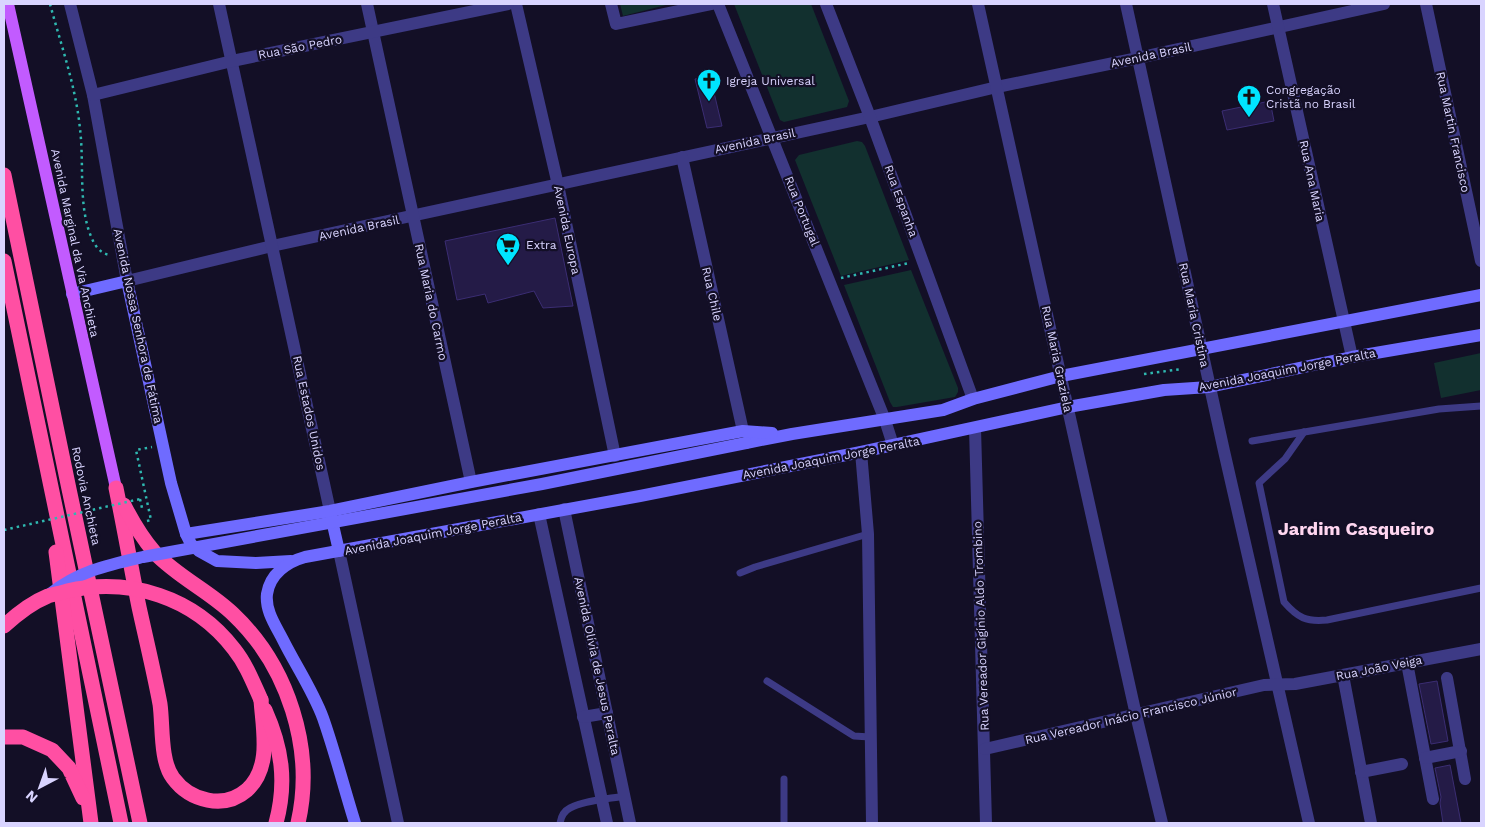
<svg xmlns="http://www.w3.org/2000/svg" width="1485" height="827" viewBox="0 0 1485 827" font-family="'Work Sans',sans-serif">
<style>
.green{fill:#12302f}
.building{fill:#241b47;stroke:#3b2d73}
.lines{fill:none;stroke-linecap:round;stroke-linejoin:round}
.path{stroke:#2fb8b0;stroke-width:2.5;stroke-dasharray:2.5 4;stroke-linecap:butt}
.lane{stroke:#3d3a85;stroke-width:7}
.street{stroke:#3d3a85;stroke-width:12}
.secondary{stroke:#6f6bff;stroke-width:12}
.primary{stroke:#c25bff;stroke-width:12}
.highway{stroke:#ff4fa3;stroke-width:15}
.path-bridge{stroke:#2fb8b0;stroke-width:2.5;stroke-dasharray:2.5 4;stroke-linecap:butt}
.secondary-bridge{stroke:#6f6bff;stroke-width:12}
.highway-bridge{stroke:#ff4fa3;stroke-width:15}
.labels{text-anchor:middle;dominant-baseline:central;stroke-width:4.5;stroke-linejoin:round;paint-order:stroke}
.street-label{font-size:12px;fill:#d9d4ff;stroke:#130f26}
.poi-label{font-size:12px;fill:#d9d4ff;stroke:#130f26;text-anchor:start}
.district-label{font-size:18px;font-weight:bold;fill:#ffd6f0;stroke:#130f26}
</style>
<rect width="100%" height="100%" fill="#130f26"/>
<g class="green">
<path d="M 620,4 L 670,4 L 623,16 Z"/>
<path d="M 734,4 L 811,4 L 849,101 L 847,107 L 784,122 L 780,120 Z"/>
<path d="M 857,141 L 862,142 L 865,146 L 909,260 L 841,276 L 795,160 L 799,155 Z"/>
<path d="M 911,270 L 958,388 L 958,392 L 955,397 L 897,407 L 893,407 L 890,402 L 844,285 Z"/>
<path d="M 1481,353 L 1481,390 L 1441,398 L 1434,363 Z"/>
</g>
<g class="building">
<path d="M 710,76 L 722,126 L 707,128 L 695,79 Z"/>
<path d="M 1270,101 L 1274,121 L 1227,130 L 1222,111 Z"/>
<path d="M 555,218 L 573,306 L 543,308 L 534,291 L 488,303 L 485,294 L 457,300 L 445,241 Z"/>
<path d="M 1437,681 L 1448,741 L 1431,744 L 1419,684 Z"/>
<path d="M 1450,765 L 1461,823 L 1443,823 L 1440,803 L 1441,797 L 1435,768 Z"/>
</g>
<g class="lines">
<g class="path">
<path d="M 50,4 C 61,45 76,87 80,129 C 84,162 79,197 88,228 C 92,240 97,254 111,255"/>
<path d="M 841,278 L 909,263"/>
<path d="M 1144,374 L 1182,369"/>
<path d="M 140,499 L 142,508"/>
<path d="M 147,521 L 151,520 L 136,450 L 152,447"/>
</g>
<g class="lane">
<path d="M 1304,432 L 1285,459 L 1259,483 L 1284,602 C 1298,618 1306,622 1327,620 L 1481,588"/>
<path d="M 1252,441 L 1439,409 L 1481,406"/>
<path d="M 740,573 L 755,567 L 868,534"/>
<path d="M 767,681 L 846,731 L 854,736 L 870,737"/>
<path d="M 560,823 C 561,817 564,811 570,808 C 586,800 608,799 625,796"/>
<path d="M 784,823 L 784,779"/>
</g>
<g class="street">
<path d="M 70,4 L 93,95 L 127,281 L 272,246 L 870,117 L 997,87 L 1138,58 L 1384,4"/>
<path d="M 219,4 L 330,511"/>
<path d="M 367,4 L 471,482"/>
<path d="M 516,4 L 558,185 L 615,456"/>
<path d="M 611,4 L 616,24 L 712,4"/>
<path d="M 718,4 L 885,420 L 893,445"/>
<path d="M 826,4 L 870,117 L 973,399"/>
<path d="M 978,4 L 1136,715 L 1162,823"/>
<path d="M 1126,4 L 1224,451 L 1309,823"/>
<path d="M 1273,4 L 1352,357"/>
<path d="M 1426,4 L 1481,261"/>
<path d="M 93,95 L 232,61 L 508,4"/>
<path d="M 682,157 L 743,431"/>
<path d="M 975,428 L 986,823"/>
<path d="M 861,452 L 868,534 L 872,823"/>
<path d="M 564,509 L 630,823"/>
<path d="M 539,514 L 607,823"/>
<path d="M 339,551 L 398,823"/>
<path d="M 1407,663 L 1433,799"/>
<path d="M 1343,675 L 1371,823"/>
<path d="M 1447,678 L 1465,779"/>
<path d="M 583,717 L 607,713"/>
<path d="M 985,749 L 1264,685 L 1295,684 L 1481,649"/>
<path d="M 1425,758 L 1461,751"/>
<path d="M 1361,772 L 1402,764"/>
</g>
<g class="secondary">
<path d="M 72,294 L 127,281 L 171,483 L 186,534 L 191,544 L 199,551 L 217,561 L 256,563 L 291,561"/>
<path d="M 746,443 L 792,434 L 943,410 L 973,399 L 1061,376 L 1481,295"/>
<path d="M 330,512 L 339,551"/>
<path d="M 186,534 L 330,511 L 471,482 L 743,431 L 772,433"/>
<path d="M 355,823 C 344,788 335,752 323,718 C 313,691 296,666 283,640 C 276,626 265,611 267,594 C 270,574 287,562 305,557 L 640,496 L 861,452 L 1068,407 L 1164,390 L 1209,387 L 1352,357 L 1481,335"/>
</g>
<path class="primary" d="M 8,4 L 116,488"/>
<g class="highway">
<path d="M 4,175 L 69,489 L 140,823"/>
<path d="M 4,261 L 121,823"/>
<path d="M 116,488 C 124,527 131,567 139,607 C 146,639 154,672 160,704 C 163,725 160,761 173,778 C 190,801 224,810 247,790 C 272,767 263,730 261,700"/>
<path d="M 124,505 C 132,521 143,539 155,553 C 178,577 209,591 233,614 C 288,666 315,749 298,823"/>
<path d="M 56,552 L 91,823"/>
<path d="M 265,710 C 282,748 287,782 276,823"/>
<path d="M 4,737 L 23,737 L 52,750 L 69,768 L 83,798"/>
</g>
<path class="path-bridge" d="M 4,530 L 140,499"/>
<path class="secondary-bridge" d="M 50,594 C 79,571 108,565 143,557 L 542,484 L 746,443"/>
<path class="highway-bridge" d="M 4,626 C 16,615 33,602 48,596 C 54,594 61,593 67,591 C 130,577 194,597 234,649 C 246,664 253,682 261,700"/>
</g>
<defs>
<symbol id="church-pin" viewBox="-11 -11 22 30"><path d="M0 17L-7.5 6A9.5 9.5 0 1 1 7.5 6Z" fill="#00e5ff" stroke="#130f26"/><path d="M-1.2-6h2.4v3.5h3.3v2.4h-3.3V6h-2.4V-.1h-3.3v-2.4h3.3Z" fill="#111"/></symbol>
<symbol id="supermarket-pin" viewBox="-11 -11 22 30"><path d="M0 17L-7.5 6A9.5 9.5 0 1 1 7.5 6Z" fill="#00e5ff" stroke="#130f26"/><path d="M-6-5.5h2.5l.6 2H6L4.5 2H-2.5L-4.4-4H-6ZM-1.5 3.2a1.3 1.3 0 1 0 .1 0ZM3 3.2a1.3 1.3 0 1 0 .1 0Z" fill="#111"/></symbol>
</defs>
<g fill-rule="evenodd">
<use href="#church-pin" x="695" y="67" width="28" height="38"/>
<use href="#church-pin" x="1235" y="83" width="28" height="38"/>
<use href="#supermarket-pin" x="494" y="231" width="28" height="38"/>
</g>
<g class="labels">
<g class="street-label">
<text transform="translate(300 47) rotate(-11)">Rua São Pedro</text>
<text transform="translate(1151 55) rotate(-12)">Avenida Brasil</text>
<text transform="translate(1453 132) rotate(78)">Rua Martin Francisco</text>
<text transform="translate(755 141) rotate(-12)">Avenida Brasil</text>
<text transform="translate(1312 181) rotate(78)">Rua Ana Maria</text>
<text transform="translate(901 201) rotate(70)">Rua Espanha</text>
<text transform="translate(802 211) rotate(68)">Rua Portugal</text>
<text transform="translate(359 228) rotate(-12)">Avenida Brasil</text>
<text transform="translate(567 230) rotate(78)">Avenida Europa</text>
<text transform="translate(75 243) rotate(78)">Avenida Marginal da Via Anchieta</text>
<text transform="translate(712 294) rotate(77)">Rua Chile</text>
<text transform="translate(431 302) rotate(78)">Rua Maria do Carmo</text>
<text transform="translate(1194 315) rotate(78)">Rua Maria Cristina</text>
<text transform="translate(138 326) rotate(78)">Avenida Nossa Senhora de Fátima</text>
<text transform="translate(1057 359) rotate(78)">Rua Maria Graziela</text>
<text transform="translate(1287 370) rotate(-11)">Avenida Joaquim Jorge Peralta</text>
<text transform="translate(309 413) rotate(78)">Rua Estados Unidos</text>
<text transform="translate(831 458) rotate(-11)">Avenida Joaquim Jorge Peralta</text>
<text transform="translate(86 496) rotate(78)">Rodovia Anchieta</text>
<text transform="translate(433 534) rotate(-11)">Avenida Joaquim Jorge Peralta</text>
<text transform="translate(981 626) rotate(-92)">Rua Vereador Gigínio Aldo Trombino</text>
<text transform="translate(597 666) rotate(78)">Avenida Olívia de Jesus Peralta</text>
<text transform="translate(1379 668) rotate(-11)">Rua João Veiga</text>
<text transform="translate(1131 716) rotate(-13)">Rua Vereador Inácio Francisco Júnior</text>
</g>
<g class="poi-label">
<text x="726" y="81">Igreja Universal</text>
<text x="1266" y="90">Congregação<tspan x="1266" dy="14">Cristã no Brasil</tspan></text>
<text x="526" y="245">Extra</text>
</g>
<g class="district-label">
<text x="1356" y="528">Jardim Casqueiro</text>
</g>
</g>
<rect width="1485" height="827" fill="none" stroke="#d9d4ff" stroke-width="10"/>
<g transform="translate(40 787) rotate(221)" stroke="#130f26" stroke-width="4" paint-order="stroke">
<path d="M0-4L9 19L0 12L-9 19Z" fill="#d9d4ff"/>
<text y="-8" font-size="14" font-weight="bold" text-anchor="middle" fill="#d9d4ff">N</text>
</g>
</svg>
